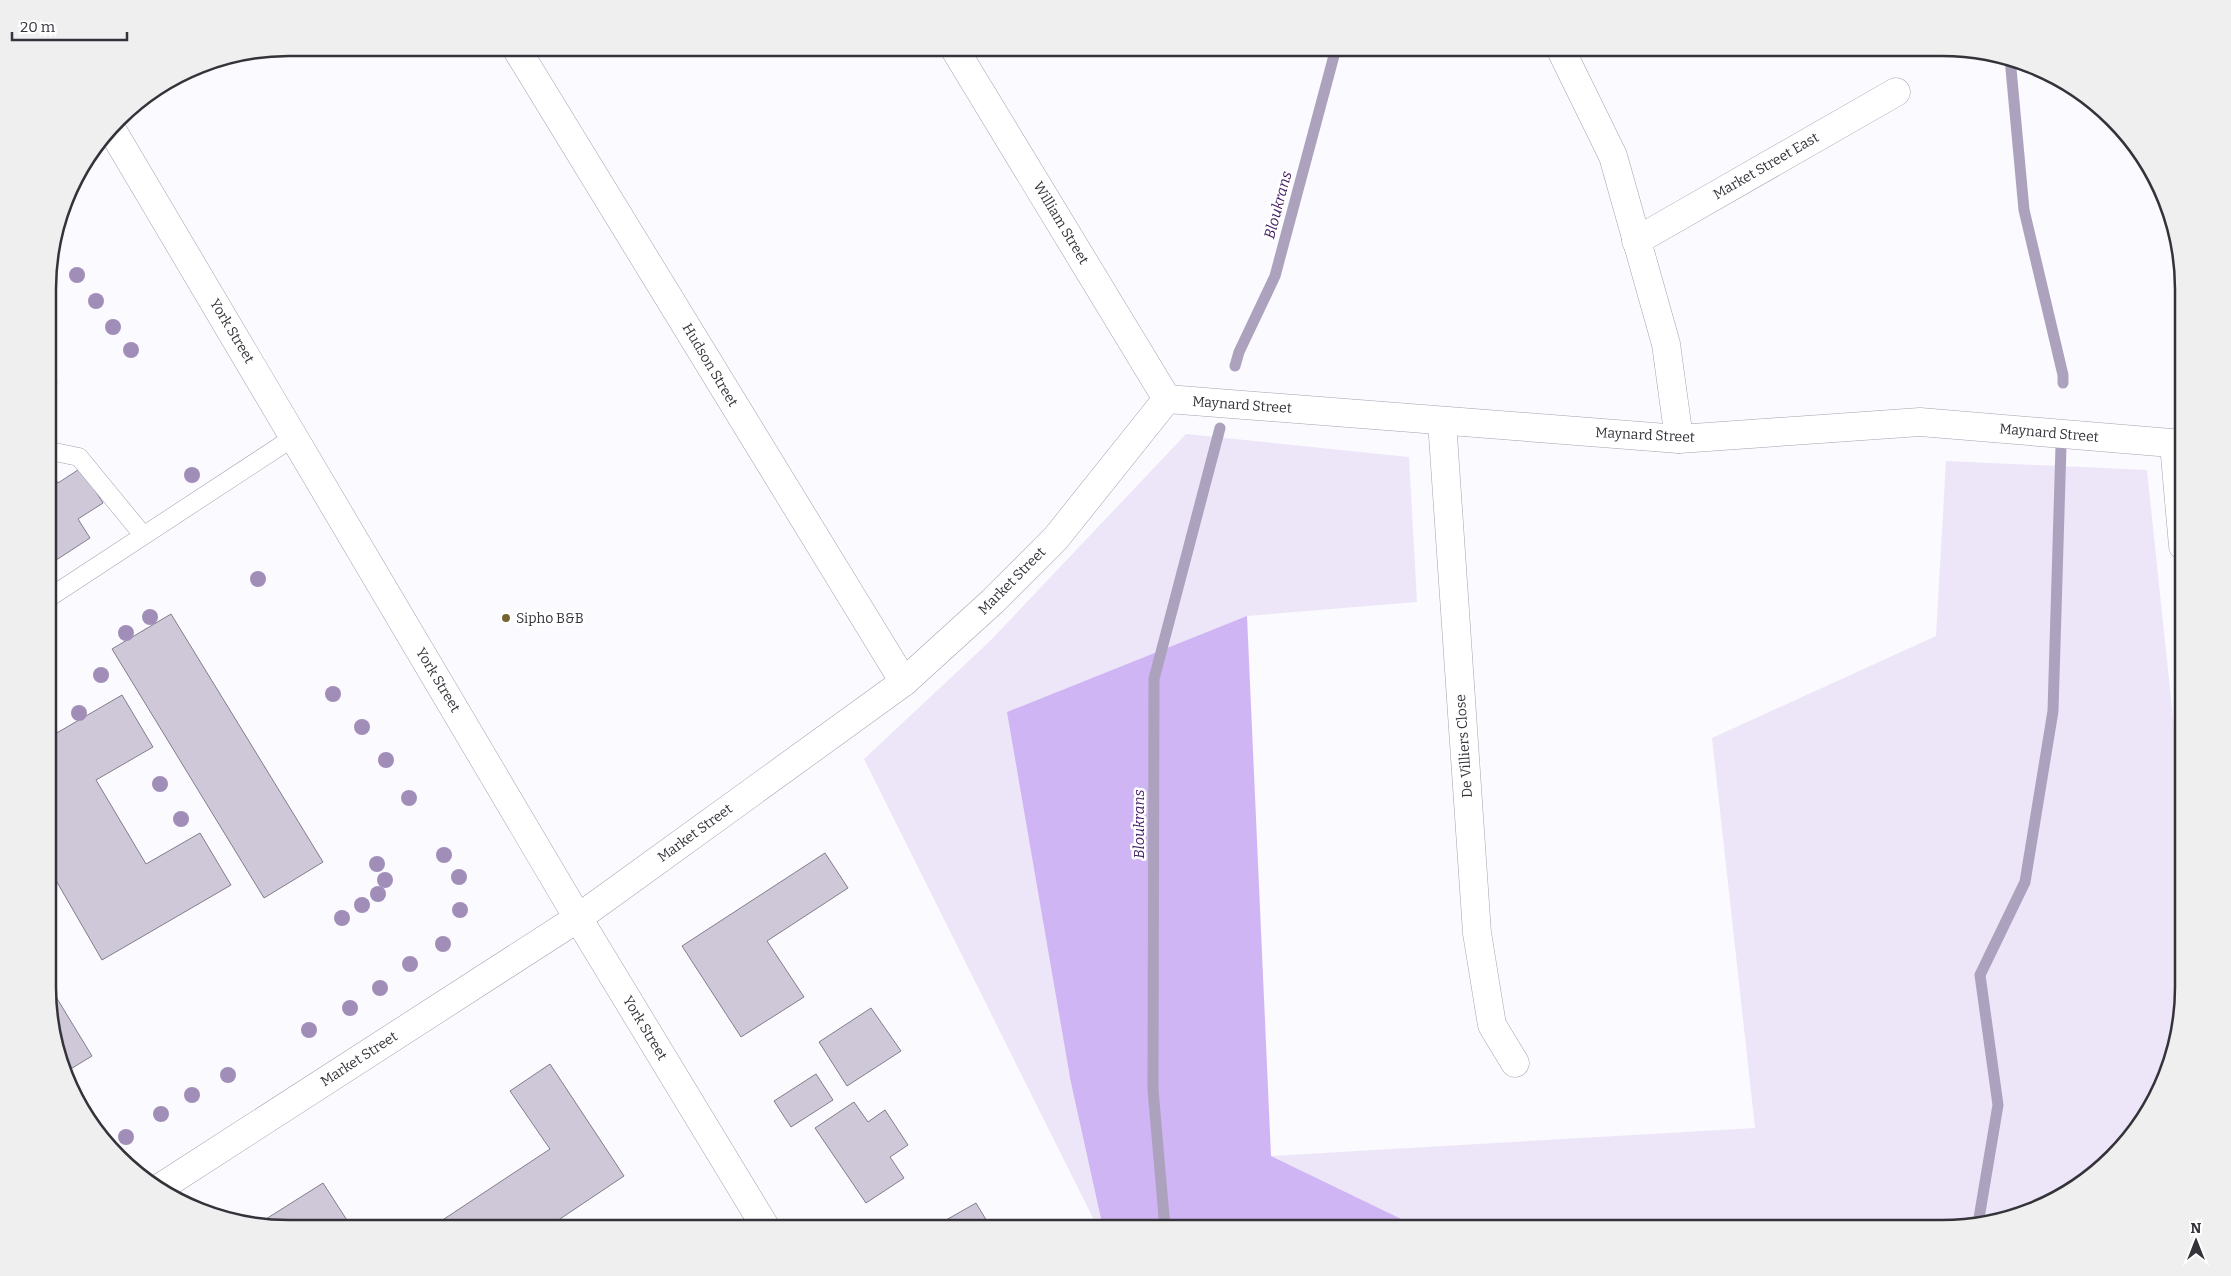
<svg xmlns="http://www.w3.org/2000/svg" width="2231" height="1276" viewBox="0 0 2231 1276" font-family="Bitter,serif">
<style>
.green{fill:#ede6f9}
.forest{fill:#cfb5f3}
.lines{fill:none;stroke-linecap:round;stroke-linejoin:round}
.stream{stroke:#ada2be;stroke-width:11}
.building{fill:#cfc8d9;stroke:#827c8c}
.lane-casing{stroke:#a7a0b1;stroke-width:19}
.street-casing{stroke:#a7a0b1;stroke-width:29}
.lane{stroke:#fff;stroke-width:18}
.street{stroke:#fff;stroke-width:28}
.tree{fill:#a18eb8}
.poi-dot{fill:#736432;stroke:#fff;stroke-width:2}
.labels{text-anchor:middle;dominant-baseline:central;stroke-width:5;stroke-linejoin:round;paint-order:stroke}
.street-label{font-size:14px;fill:#35333a;stroke:#fff}
.poi-label{font-size:14px;fill:#35333a;stroke:#fff;text-anchor:start}
.water-label{font-size:15px;font-style:italic;fill:#411d64;stroke:#fff}
.rim{fill:none;stroke:#35333a;stroke-width:2.5}
</style>
<rect width="100%" height="100%" fill="#fbfafe"/>
<g class="green">
<path d="M 1186,434 L 1409,457 L 1417,602 L 1247,616 L 1071,1083 L 1103,1228 L 1098,1228 L 864,759 L 990,641 Z"/>
<path d="M 1946,461 L 2147,470 L 2183,813 L 2183,1003 L 2151,1108 L 2123,1146 L 2076,1188 L 2019,1216 L 1958,1228 L 1420,1228 L 1271,1156 L 1755,1128 L 1712,738 L 1936,636 Z"/>
</g>
<path class="forest" d="M 1247,616 L 1271,1156 L 1420,1228 L 1103,1228 L 1071,1083 L 1007,712 Z"/>
<g class="lines">
<g class="stream">
<path d="M 2010,58 L 2024,210 L 2063,375 L 2063,383"/>
<path d="M 1235,366 L 1239,352 L 1275,276 L 1336,48"/>
<path d="M 1978,1224 L 1998,1105 L 1980,975 L 2025,882 L 2053,711 L 2061,446"/>
<path d="M 1165,1228 L 1153,1090 L 1154,679 L 1220,428"/>
</g>
</g>
<g class="building">
<path d="M 50,371 L 57,383 L 50,387 Z"/>
<path d="M 81,468 L 103,503 L 78,519 L 90,538 L 50,564 L 50,470 L 58,483 Z"/>
<path d="M 171,614 L 323,862 L 264,898 L 112,649 Z"/>
<path d="M 122,695 L 153,747 L 96,780 L 146,864 L 200,833 L 231,885 L 102,960 L 50,870 L 50,724 L 55,734 Z"/>
<path d="M 825,853 L 848,888 L 767,941 L 804,997 L 741,1037 L 682,946 Z"/>
<path d="M 50,987 L 92,1056 L 69,1070 L 50,1018 Z"/>
<path d="M 871,1008 L 901,1051 L 847,1086 L 819,1042 Z"/>
<path d="M 550,1064 L 624,1176 L 548,1227 L 549,1228 L 446,1228 L 441,1221 L 550,1149 L 510,1091 Z"/>
<path d="M 816,1074 L 833,1100 L 791,1127 L 774,1101 Z"/>
<path d="M 854,1102 L 868,1122 L 885,1110 L 908,1145 L 890,1157 L 904,1178 L 866,1203 L 815,1128 Z"/>
<path d="M 323,1183 L 352,1228 L 289,1228 L 258,1224 Z"/>
<path d="M 976,1203 L 991,1228 L 932,1228 Z"/>
</g>
<g class="lines">
<defs>
<g id="lane">
<path d="M 50,451 L 79,457 L 143,535"/>
<path d="M 50,597 L 294,437"/>
</g>
<g id="street">
<path d="M 516,48 L 904,682"/>
<path d="M 954,48 L 1167,399"/>
<path d="M 1560,48 L 1613,156 L 1666,344 L 1679,439"/>
<path d="M 112,130 L 578,918 L 766,1228"/>
<path d="M 1636,241 L 1896,92"/>
<path d="M 1167,399 L 1679,439 L 1920,422 L 2183,444"/>
<path d="M 1442,421 L 1477,933 L 1492,1025 L 1515,1063"/>
<path d="M 2174,444 L 2183,546"/>
<path d="M 158,1189 L 578,918 L 904,682 L 993,601 L 1056,538 L 1167,399"/>
</g>
</defs>
<use href="#lane" class="lane-casing"/>
<use href="#street" class="street-casing"/>
<use href="#lane" class="lane"/>
<use href="#street" class="street"/>
</g>
<g class="tree">
<circle cx="77" cy="275" r="8"/>
<circle cx="96" cy="301" r="8"/>
<circle cx="113" cy="327" r="8"/>
<circle cx="131" cy="350" r="8"/>
<circle cx="192" cy="475" r="8"/>
<circle cx="258" cy="579" r="8"/>
<circle cx="150" cy="617" r="8"/>
<circle cx="126" cy="633" r="8"/>
<circle cx="101" cy="675" r="8"/>
<circle cx="333" cy="694" r="8"/>
<circle cx="79" cy="713" r="8"/>
<circle cx="362" cy="727" r="8"/>
<circle cx="386" cy="760" r="8"/>
<circle cx="160" cy="784" r="8"/>
<circle cx="409" cy="798" r="8"/>
<circle cx="181" cy="819" r="8"/>
<circle cx="444" cy="855" r="8"/>
<circle cx="377" cy="864" r="8"/>
<circle cx="459" cy="877" r="8"/>
<circle cx="385" cy="880" r="8"/>
<circle cx="378" cy="894" r="8"/>
<circle cx="362" cy="905" r="8"/>
<circle cx="460" cy="910" r="8"/>
<circle cx="342" cy="918" r="8"/>
<circle cx="443" cy="944" r="8"/>
<circle cx="410" cy="964" r="8"/>
<circle cx="380" cy="988" r="8"/>
<circle cx="350" cy="1008" r="8"/>
<circle cx="309" cy="1030" r="8"/>
<circle cx="228" cy="1075" r="8"/>
<circle cx="192" cy="1095" r="8"/>
<circle cx="161" cy="1114" r="8"/>
<circle cx="126" cy="1137" r="8"/>
</g>
<circle class="poi-dot" cx="506" cy="618" r="5"/>
<g class="labels">
<g class="street-label">
<text transform="translate(1766 166) rotate(-30)">Market Street East</text>
<text transform="translate(1061 223) rotate(59)">William Street</text>
<text transform="translate(232 331) rotate(59)">York Street</text>
<text transform="translate(710 365) rotate(59)">Hudson Street</text>
<text transform="translate(1242 405) rotate(4)">Maynard Street</text>
<text transform="translate(2049 433) rotate(5)">Maynard Street</text>
<text transform="translate(1645 435) rotate(3)">Maynard Street</text>
<text transform="translate(1012 581) rotate(-45)">Market Street</text>
<text transform="translate(438 680) rotate(59)">York Street</text>
<text transform="translate(1464 746) rotate(-94)">De Villiers Close</text>
<text transform="translate(695 833) rotate(-36)">Market Street</text>
<text transform="translate(645 1028) rotate(59)">York Street</text>
<text transform="translate(359 1059) rotate(-33)">Market Street</text>
</g>
<g class="poi-label">
<text x="516" y="618">Sipho B&amp;B</text>
</g>
<g class="water-label">
<text transform="translate(1278 205) rotate(-75)">Bloukrans</text>
<text transform="translate(1139 824) rotate(-90)">Bloukrans</text>
</g>
</g>
<path d="M0 0H2231V1276H0ZM289 56H1942A233 233 0 0 1 2175 289V987A233 233 0 0 1 1942 1220H289A233 233 0 0 1 56 987V289A233 233 0 0 1 289 56Z" fill="#efefef" fill-rule="evenodd"/>
<path class="rim" d="M289 56H1942A233 233 0 0 1 2175 289V987A233 233 0 0 1 1942 1220H289A233 233 0 0 1 56 987V289A233 233 0 0 1 289 56Z"/>
<g transform="translate(2196 1241)" stroke="#ffffff" stroke-width="4" paint-order="stroke">
<path d="M0-4L9 19L0 12L-9 19Z" fill="#35333a"/>
<text y="-8" font-size="14" font-weight="bold" text-anchor="middle" fill="#35333a">N</text>
</g>
<path d="M12 32v8h115v-8" fill="none" stroke="#35333a" stroke-width="2.5"/>
<text x="20" y="32" font-size="15" fill="#35333a" stroke="#ffffff" stroke-width="4" paint-order="stroke">20 m</text>
</svg>
